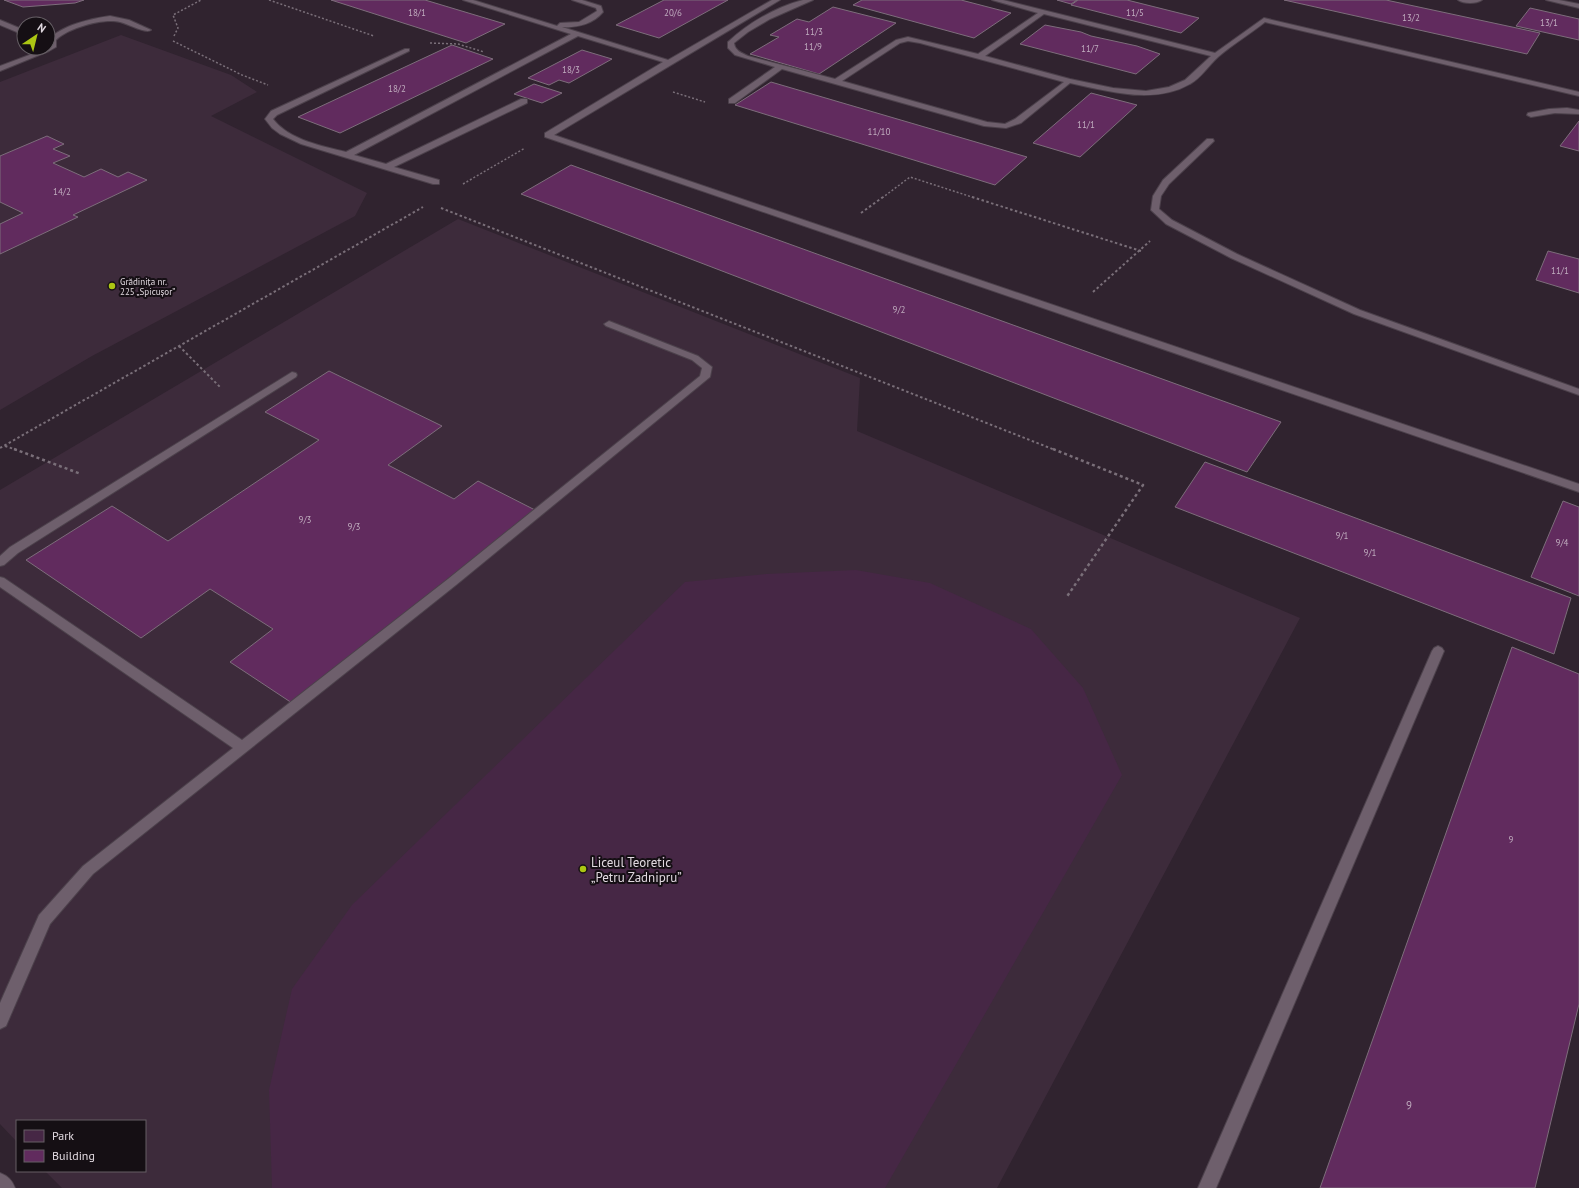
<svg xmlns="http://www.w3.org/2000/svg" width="1579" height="1188" viewBox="0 0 1579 1188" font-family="'PT Sans',sans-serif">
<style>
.built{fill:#3d2b3b}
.green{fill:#462745}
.building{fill:#612b5e;stroke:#7d6d7b}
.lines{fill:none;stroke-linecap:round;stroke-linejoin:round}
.service-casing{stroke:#4c414b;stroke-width:2}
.path-far2{stroke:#7a6f79;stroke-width:1.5;stroke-dasharray:2 2;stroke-linecap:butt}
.path-far1{stroke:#7a6f79;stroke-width:2;stroke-dasharray:2.5 2.5;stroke-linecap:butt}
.path{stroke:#7a6f79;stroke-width:2.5;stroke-dasharray:3 3;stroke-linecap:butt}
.service{fill:#6e5f6c;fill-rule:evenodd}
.poi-dot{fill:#acc613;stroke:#150f14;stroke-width:1.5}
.labels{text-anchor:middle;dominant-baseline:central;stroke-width:4;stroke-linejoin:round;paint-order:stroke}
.number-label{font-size:9px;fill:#c0adbf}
.far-poi-label{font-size:9px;fill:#e0d8df;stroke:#150f14;text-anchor:start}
.near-number-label{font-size:11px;fill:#c0adbf}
.near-poi-label{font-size:13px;fill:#e0d8df;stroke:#150f14;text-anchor:start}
</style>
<rect width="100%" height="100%" fill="#30232f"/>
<g class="built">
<path d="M 121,35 L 231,75 L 257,92 L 211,116 L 367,193 L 355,216 L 92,356 L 0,410 L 0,82 Z"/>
<path d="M 458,219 L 860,378 L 857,431 L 1300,618 L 997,1188 L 62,1188 L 45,1171 L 145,1171 L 145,1121 L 17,1121 L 17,1142 L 0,1124 L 0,490 Z"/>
</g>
<path class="green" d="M 856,570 L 930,583 L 1031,629 L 1083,688 L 1122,775 L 885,1188 L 272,1188 L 269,1090 L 292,989 L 352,905 L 685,582 L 766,574 Z"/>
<g class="building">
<path d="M 4,0 L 84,0 L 75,3 L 23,7 Z"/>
<path d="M 331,0 L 425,0 L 505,24 L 466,43 Z"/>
<path d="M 664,0 L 728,0 L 659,38 L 616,25 Z"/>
<path d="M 862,0 L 961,0 L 1011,13 L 974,38 L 853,5 Z"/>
<path d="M 1057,0 L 1077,0 L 1071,4 Z"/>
<path d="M 1078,0 L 1127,0 L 1199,18 L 1181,33 L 1071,5 Z"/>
<path d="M 1284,0 L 1386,0 L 1540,33 L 1527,54 Z"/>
<path d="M 833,7 L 896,23 L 819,74 L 750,54 L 779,37 L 770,35 L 797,19 L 809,22 Z"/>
<path d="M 1530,8 L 1579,19 L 1579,40 L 1516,26 Z"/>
<path d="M 1045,25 L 1081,32 L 1091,36 L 1137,46 L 1160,54 L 1136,74 L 1020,44 Z"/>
<path d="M 452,45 L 493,59 L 340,133 L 298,117 Z"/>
<path d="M 582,50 L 612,59 L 569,83 L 559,80 L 549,85 L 528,78 Z"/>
<path d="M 771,82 L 1027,157 L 995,185 L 735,105 Z"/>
<path d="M 534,84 L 562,93 L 542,103 L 514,94 Z"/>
<path d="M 1091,93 L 1137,105 L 1080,157 L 1033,143 Z"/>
<path d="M 1579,121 L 1579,151 L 1560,146 Z"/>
<path d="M 47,136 L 64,144 L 53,149 L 70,156 L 53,163 L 84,177 L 101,169 L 118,177 L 128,172 L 147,180 L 73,215 L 78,217 L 0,254 L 0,224 L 23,213 L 0,202 L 0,156 Z"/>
<path d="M 571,165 L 1281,422 L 1247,472 L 521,194 Z"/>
<path d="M 1548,251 L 1579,259 L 1579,293 L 1536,280 Z"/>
<path d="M 329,371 L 442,426 L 388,465 L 454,499 L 478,481 L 535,510 L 295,705 L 230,662 L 273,629 L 210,589 L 141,638 L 26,560 L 112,506 L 168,541 L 319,440 L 265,412 Z"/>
<path d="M 1205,462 L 1571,598 L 1554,654 L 1175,507 Z"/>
<path d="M 1563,501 L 1579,507 L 1579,596 L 1531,577 Z"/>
<path d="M 1512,647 L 1579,674 L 1579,1004 L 1535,1188 L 1320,1188 Z"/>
</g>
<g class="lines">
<defs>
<g id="service">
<path d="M 463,0 L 473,0 L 557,26 L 560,23 L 579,22 L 597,11 L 596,8 L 572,0 L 582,0 L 601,6 L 603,12 C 593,24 577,28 562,27 L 668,60 L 772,0 L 780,0 L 554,135 L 1579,484 L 1579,492 L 545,137 L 545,133 L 663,62 L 578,36 L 354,155 L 386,164 L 521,99 L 527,99 L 527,103 L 394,167 L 439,180 L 439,184 L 433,184 L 301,144 L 280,134 L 272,128 L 265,119 L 271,111 L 405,49 L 409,49 L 409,51 L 277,115 L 273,119 C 289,140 322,146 346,152 L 571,34 Z"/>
<path d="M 803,0 L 813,0 L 770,19 L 748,32 L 734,43 C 735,51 742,53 748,56 L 835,79 L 896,40 L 908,37 L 978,54 L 1038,13 L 992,0 L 1003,0 L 1215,53 L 1264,18 L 1579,92 L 1579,96 L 1265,22 C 1250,34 1233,44 1218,57 C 1209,65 1201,78 1190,84 C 1154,105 1108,91 1070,83 L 1021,123 L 1006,128 L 984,126 L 782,69 L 735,103 L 729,103 L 729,99 L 775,67 L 735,55 L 728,48 L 728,42 C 748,23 776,7 803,0 ZM 1044,14 L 1211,56 L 1185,80 L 1169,87 L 1146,91 L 1113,88 L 1070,79 L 985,56 ZM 908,41 L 920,43 L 1064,82 L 1015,119 L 1005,124 L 987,122 L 842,81 L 900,43 Z"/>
<path d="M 1458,0 L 1482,0 C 1476,4 1464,4 1458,0 Z"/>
<path d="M 1546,0 L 1559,0 L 1579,4 L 1579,8 Z"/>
<path d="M 110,16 L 129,20 L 151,30 C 146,34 128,24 120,22 C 103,18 68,28 56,40 L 56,47 L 49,51 L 0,71 L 0,66 L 48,48 L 50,45 L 49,40 C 59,26 93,18 110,16 Z"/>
<path d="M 0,20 L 24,30 L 24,35 L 0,25 Z"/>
<path d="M 1567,108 L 1579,110 L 1579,114 L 1555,113 L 1531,117 L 1527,115 L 1528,113 L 1549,109 Z"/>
<path d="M 1207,139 L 1213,139 L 1214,141 L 1169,184 L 1161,196 L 1159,209 L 1172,220 L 1237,254 L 1360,310 L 1579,389 L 1579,395 L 1354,314 L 1231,258 L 1166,224 L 1151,210 L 1153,196 L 1163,180 Z"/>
<path d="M 609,321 L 698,356 L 712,367 L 710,377 L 456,585 L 93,874 L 50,924 L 6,1026 L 0,1029 L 0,1003 L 39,915 L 83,866 L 233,748 L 0,587 L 0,577 L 4,578 L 242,740 L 448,579 L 700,376 L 702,368 L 692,360 L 606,326 L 604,324 Z"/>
<path d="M 292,372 L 296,373 L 297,375 L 296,377 L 18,553 L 4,565 L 0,566 L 0,556 L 10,547 Z"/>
<path d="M 1438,646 L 1442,648 L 1444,651 L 1216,1188 L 1198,1188 L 1432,651 L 1434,648 Z"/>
<path d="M 0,1173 C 8,1176 12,1180 15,1188 L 0,1188 Z"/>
</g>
</defs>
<use href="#service" class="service-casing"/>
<g class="path-far2">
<path d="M 269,0 L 374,36"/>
<path d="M 174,36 L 178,28 L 173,15 L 201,0"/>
<path d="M 173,41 L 242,75 L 268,85"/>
<path d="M 430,43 L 458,44 L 484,52"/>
<path d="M 673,92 L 705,102"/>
<path d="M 463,184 L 525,148"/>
<path d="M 882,198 L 910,177 L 975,198"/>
</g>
<g class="path-far1">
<path d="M 972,197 L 1141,251"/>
<path d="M 441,208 L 1055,450"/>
<path d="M 861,213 L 883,197"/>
<path d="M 1093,292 L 1150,241"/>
<path d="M 179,346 L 221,388"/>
<path d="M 5,446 L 17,450"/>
<path d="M 0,448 L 423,207"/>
</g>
<g class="path">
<path d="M 14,449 L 81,474"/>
<path d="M 1053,449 L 1143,485 L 1066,598"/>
</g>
<use href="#service" class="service"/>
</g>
<g class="poi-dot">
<circle cx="112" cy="286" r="4"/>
<circle cx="583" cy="869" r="4"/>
</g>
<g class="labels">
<g class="number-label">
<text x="417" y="12">18/1</text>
<text x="673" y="12">20/6</text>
<text x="1135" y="12">11/5</text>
<text x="1411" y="17">13/2</text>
<text x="1549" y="22">13/1</text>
<text x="814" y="31">11/3</text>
<text x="813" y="46">11/9</text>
<text x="1090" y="48">11/7</text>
<text x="571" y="69">18/3</text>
<text x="397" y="88">18/2</text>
<text x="1086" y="124">11/1</text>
<text x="879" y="131">11/10</text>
<text x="62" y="191">14/2</text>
<text x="1560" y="270">11/1</text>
<text x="899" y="309">9/2</text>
<text x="305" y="519">9/3</text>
<text x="354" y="526">9/3</text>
<text x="1342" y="535">9/1</text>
<text x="1562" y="542">9/4</text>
<text x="1370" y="552">9/1</text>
<text x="1511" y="839">9</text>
</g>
<g class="far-poi-label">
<text x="120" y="281">Grădinița nr.<tspan x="120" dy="10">225 „Spicușor”</tspan></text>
</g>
<g class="near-number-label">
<text x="1409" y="1105">9</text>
</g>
<g class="near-poi-label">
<text x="591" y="862">Liceul Teoretic<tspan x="591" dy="15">„Petru Zadnipru”</tspan></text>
</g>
</g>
<rect x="16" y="1120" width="130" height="52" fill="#150f14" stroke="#665f65"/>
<rect x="24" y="1130" width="20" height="12" fill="#462745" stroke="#665f65"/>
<text x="52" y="1140" font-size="12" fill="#e0d8df">Park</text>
<rect x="24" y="1150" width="20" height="12" fill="#612b5e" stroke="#665f65"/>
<text x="52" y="1160" font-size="12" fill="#e0d8df">Building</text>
<g transform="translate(36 36) rotate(35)"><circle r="19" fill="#150f14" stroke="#665f65"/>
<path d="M0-3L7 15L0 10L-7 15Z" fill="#acc613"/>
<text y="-6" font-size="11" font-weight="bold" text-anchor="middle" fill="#e0d8df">N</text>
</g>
</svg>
